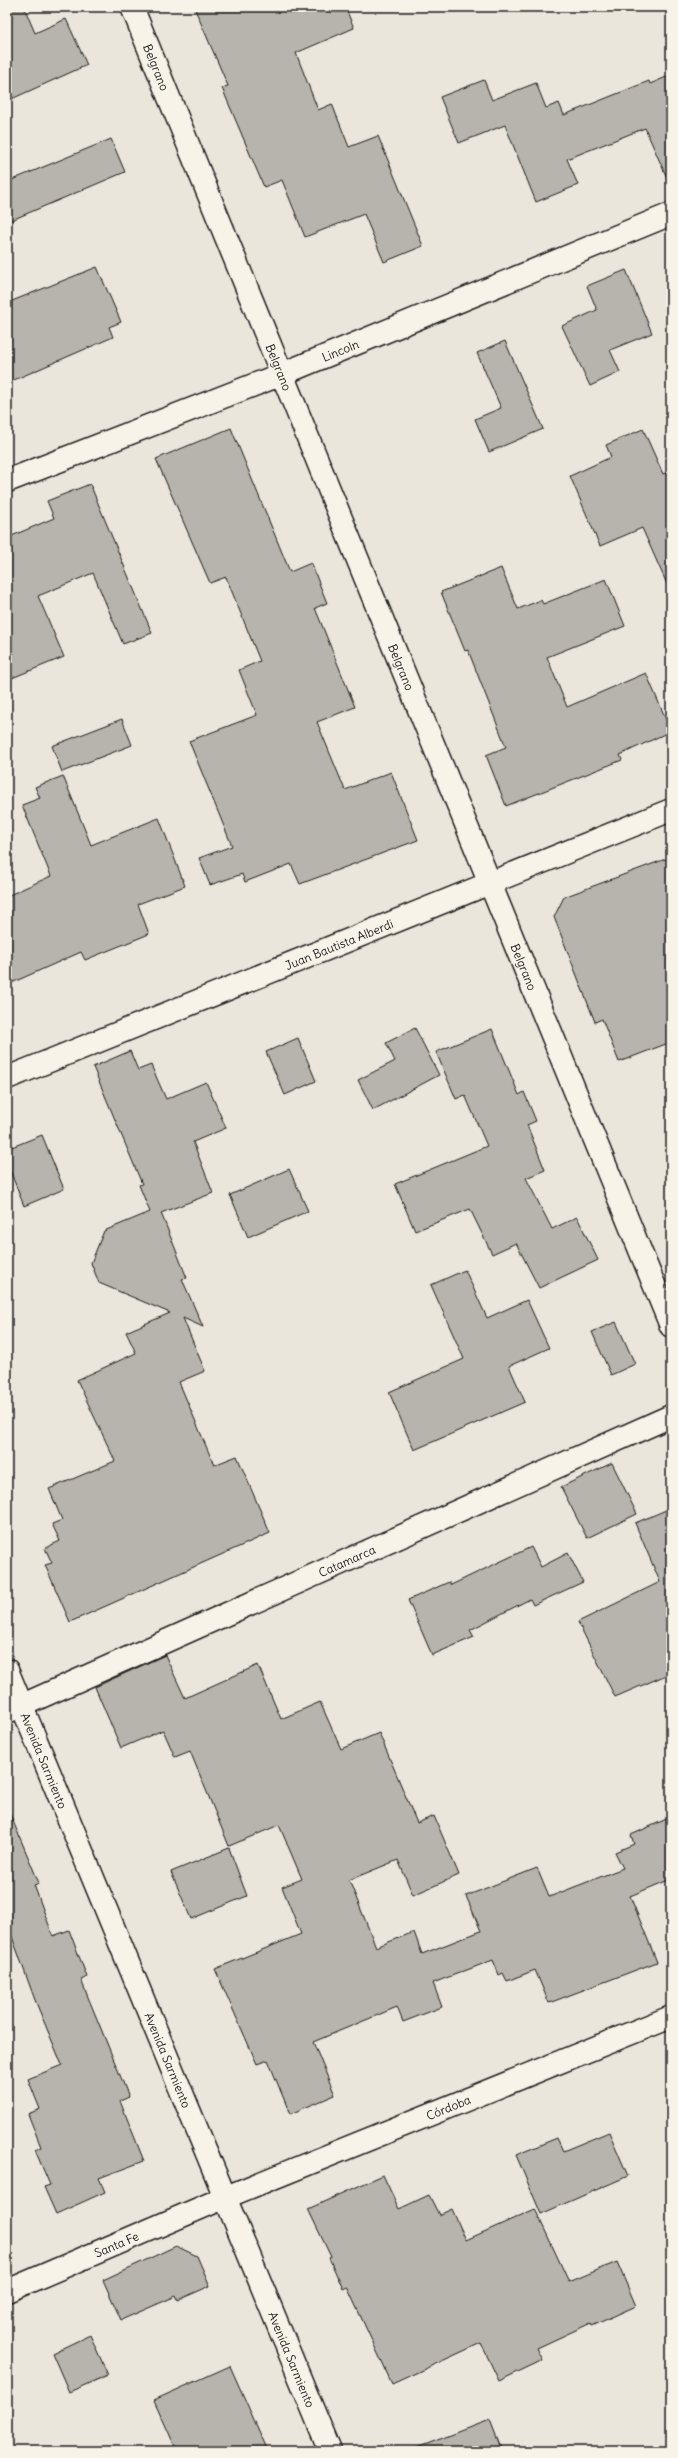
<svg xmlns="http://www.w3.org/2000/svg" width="678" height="2458" viewBox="0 0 678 2458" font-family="Delius,sans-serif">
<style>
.building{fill:#b6b4ac;stroke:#1c1c1c}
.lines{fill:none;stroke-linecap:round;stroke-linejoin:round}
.minor-casing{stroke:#1c1c1c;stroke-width:25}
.major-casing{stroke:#1c1c1c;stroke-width:25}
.minor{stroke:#f7f3e8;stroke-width:22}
.major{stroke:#f7f3e8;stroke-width:22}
.labels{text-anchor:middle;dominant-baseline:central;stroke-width:3.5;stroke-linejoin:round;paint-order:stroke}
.street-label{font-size:12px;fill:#1c1c1c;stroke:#f7f3e8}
</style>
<rect width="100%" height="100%" fill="#eae6dc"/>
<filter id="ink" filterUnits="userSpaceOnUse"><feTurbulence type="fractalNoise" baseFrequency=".025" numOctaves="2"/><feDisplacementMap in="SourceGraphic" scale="8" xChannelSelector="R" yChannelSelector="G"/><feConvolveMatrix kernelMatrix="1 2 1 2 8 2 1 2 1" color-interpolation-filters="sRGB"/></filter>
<g filter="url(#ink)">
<g class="building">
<path d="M 7,7 L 24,7 L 35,33 L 66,19 L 87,65 L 7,101 Z"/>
<path d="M 194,7 L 345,7 L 354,28 L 296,53 L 318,110 L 332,104 L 349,147 L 378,136 L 423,246 L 384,262 L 364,214 L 305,237 L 282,180 L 264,187 L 222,88 L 228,86 Z"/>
<path d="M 671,75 L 671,187 L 645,128 L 567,159 L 578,185 L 536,202 L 505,125 L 459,143 L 440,97 L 484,80 L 492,100 L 536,83 L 546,108 L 559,103 L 564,115 L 649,81 L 650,84 Z"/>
<path d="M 111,139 L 125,172 L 7,222 L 7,182 Z"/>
<path d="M 97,267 L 121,322 L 109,327 L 113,337 L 7,383 L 7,303 Z"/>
<path d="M 626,270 L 652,333 L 610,350 L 620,372 L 590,386 L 562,326 L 597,310 L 587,286 Z"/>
<path d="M 505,341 L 543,429 L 489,452 L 475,419 L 501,408 L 477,353 Z"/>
<path d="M 231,428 L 290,572 L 311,563 L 327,603 L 315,608 L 355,707 L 317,722 L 345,790 L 391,772 L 418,840 L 300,884 L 291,864 L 245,882 L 242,874 L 210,885 L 199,858 L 232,846 L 189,741 L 257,715 L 239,670 L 260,661 L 226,577 L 210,583 L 156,459 Z"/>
<path d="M 643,429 L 663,474 L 671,471 L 671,593 L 642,528 L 600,546 L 570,476 L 611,457 L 606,445 Z"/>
<path d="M 90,484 L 152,633 L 123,644 L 93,573 L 38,596 L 64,657 L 7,680 L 7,538 L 54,518 L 47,501 Z"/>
<path d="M 501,568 L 518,609 L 541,600 L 543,604 L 606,579 L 625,626 L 547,657 L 567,707 L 646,673 L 671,731 L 620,755 L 622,760 L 506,806 L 486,755 L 506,747 L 468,650 L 465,651 L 441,592 Z"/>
<path d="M 122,719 L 132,745 L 62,772 L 52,746 Z"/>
<path d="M 63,776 L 91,845 L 159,818 L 185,886 L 138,904 L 149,934 L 85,960 L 81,952 L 7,985 L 7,896 L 51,876 L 22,805 L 40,798 L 35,787 Z"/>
<path d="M 671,857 L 671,1042 L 619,1062 L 602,1019 L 595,1022 L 554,917 L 564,897 Z"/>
<path d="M 415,1028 L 439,1075 L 373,1110 L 358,1080 L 395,1061 L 386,1043 Z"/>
<path d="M 492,1029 L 519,1095 L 524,1092 L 536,1121 L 527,1125 L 545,1170 L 526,1178 L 552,1229 L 577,1217 L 598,1260 L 539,1288 L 516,1243 L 492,1254 L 470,1209 L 415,1231 L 395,1184 L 487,1146 L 465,1095 L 456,1099 L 436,1052 Z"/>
<path d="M 298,1038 L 316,1081 L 285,1095 L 266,1052 Z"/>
<path d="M 130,1051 L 138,1070 L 151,1065 L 166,1099 L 206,1082 L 226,1128 L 193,1142 L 213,1193 L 161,1213 L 187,1278 L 182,1279 L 203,1327 L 183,1318 L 205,1371 L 179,1382 L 214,1465 L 237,1456 L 270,1533 L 70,1622 L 45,1565 L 52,1563 L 45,1548 L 60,1541 L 52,1524 L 62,1520 L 49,1489 L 115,1461 L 77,1380 L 136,1353 L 126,1332 L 170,1313 L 99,1283 L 91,1263 L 104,1231 L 150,1212 L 139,1185 L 142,1184 L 93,1067 Z"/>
<path d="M 42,1135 L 64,1189 L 24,1206 L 7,1163 L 7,1149 Z"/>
<path d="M 289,1169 L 308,1211 L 248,1237 L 230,1195 Z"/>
<path d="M 465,1270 L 487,1318 L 527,1300 L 549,1348 L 509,1366 L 525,1402 L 414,1450 L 389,1392 L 464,1359 L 431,1285 Z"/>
<path d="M 616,1322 L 635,1364 L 611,1375 L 592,1332 Z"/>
<path d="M 612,1463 L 637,1514 L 587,1538 L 561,1487 Z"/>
<path d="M 671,1508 L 671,1673 L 615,1697 L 578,1622 L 660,1582 L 635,1523 Z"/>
<path d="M 531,1547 L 541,1567 L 568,1553 L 583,1582 L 533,1605 L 530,1599 L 470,1630 L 474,1637 L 432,1655 L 408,1600 L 449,1582 L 451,1585 Z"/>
<path d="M 165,1655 L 185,1698 L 258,1665 L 281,1719 L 320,1702 L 341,1749 L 379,1733 L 417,1823 L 434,1816 L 459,1875 L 413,1895 L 398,1860 L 349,1880 L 376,1947 L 414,1932 L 422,1954 L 481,1931 L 466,1896 L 537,1868 L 549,1897 L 623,1868 L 615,1852 L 634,1844 L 631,1835 L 671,1817 L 671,1879 L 630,1896 L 657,1962 L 549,2003 L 535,1970 L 507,1981 L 503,1973 L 499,1975 L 493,1960 L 433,1983 L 442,2007 L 403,2022 L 397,2007 L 313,2042 L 335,2095 L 290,2114 L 268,2060 L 257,2064 L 215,1969 L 301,1934 L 282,1887 L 302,1879 L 279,1825 L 229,1846 L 190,1751 L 175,1757 L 163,1730 L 121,1748 L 95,1687 Z"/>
<path d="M 7,1807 L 39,1883 L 34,1885 L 53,1936 L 69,1930 L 87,1977 L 81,1980 L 129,2097 L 120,2101 L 144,2161 L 99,2178 L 105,2192 L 56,2214 L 44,2187 L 50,2185 L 35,2150 L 41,2147 L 28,2114 L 40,2109 L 28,2079 L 62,2065 L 35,2000 L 7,1923 Z"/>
<path d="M 229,1848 L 247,1896 L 191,1919 L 171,1872 Z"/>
<path d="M 609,2132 L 628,2176 L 541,2214 L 516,2155 L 557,2138 L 563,2151 Z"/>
<path d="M 383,2175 L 399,2209 L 429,2195 L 439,2215 L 452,2209 L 466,2240 L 535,2209 L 569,2282 L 617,2262 L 636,2306 L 592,2326 L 591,2323 L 537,2348 L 543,2360 L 499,2381 L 481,2343 L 392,2384 L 347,2287 L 343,2289 L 329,2258 L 331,2257 L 308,2209 Z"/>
<path d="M 176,2246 L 197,2256 L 210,2286 L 178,2300 L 176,2296 L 121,2320 L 103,2280 Z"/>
<path d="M 90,2335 L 108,2375 L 69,2392 L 52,2353 Z"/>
<path d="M 230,2366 L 268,2451 L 177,2451 L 154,2400 Z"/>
<path d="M 490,2420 L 502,2451 L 415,2451 L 414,2449 Z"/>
</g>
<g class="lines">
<defs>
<g id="minor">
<path id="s1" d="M 132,7 L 671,1326"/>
<path id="s2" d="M 7,481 L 282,374 L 671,214"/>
<path id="s3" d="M 7,1078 L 671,810"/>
<path id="s4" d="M 7,1712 L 671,1416"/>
<path id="s5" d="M 7,2291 L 226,2197 L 671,2017"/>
</g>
<g id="major">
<path id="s6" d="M 7,1670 L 330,2451"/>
</g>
</defs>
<use href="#minor" class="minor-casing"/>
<use href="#major" class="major-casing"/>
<use href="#minor" class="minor"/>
<use href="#major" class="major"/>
</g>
</g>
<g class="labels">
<g class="street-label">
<text stroke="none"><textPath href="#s1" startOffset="65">Belgrano</textPath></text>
<text stroke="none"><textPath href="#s2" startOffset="358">Lincoln</textPath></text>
<text stroke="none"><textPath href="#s1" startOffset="389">Belgrano</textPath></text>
<text stroke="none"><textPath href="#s1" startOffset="713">Belgrano</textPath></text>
<text stroke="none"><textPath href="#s3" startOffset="358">Juan Bautista Alberdi</textPath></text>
<text stroke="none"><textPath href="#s1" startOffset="1037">Belgrano</textPath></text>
<text stroke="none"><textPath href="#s4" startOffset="372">Catamarca</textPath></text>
<text stroke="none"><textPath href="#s6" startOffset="98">Avenida Sarmiento</textPath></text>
<text stroke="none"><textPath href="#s6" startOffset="422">Avenida Sarmiento</textPath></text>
<text stroke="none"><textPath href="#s5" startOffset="478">Córdoba</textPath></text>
<text stroke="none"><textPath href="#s5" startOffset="119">Santa Fe</textPath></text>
<text stroke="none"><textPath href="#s6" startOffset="746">Avenida Sarmiento</textPath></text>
</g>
</g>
<rect width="678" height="2458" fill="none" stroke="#f7f3e8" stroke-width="24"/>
<rect x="12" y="12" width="654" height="2434" fill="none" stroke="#1c1c1c" stroke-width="1.5" filter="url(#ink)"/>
</svg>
